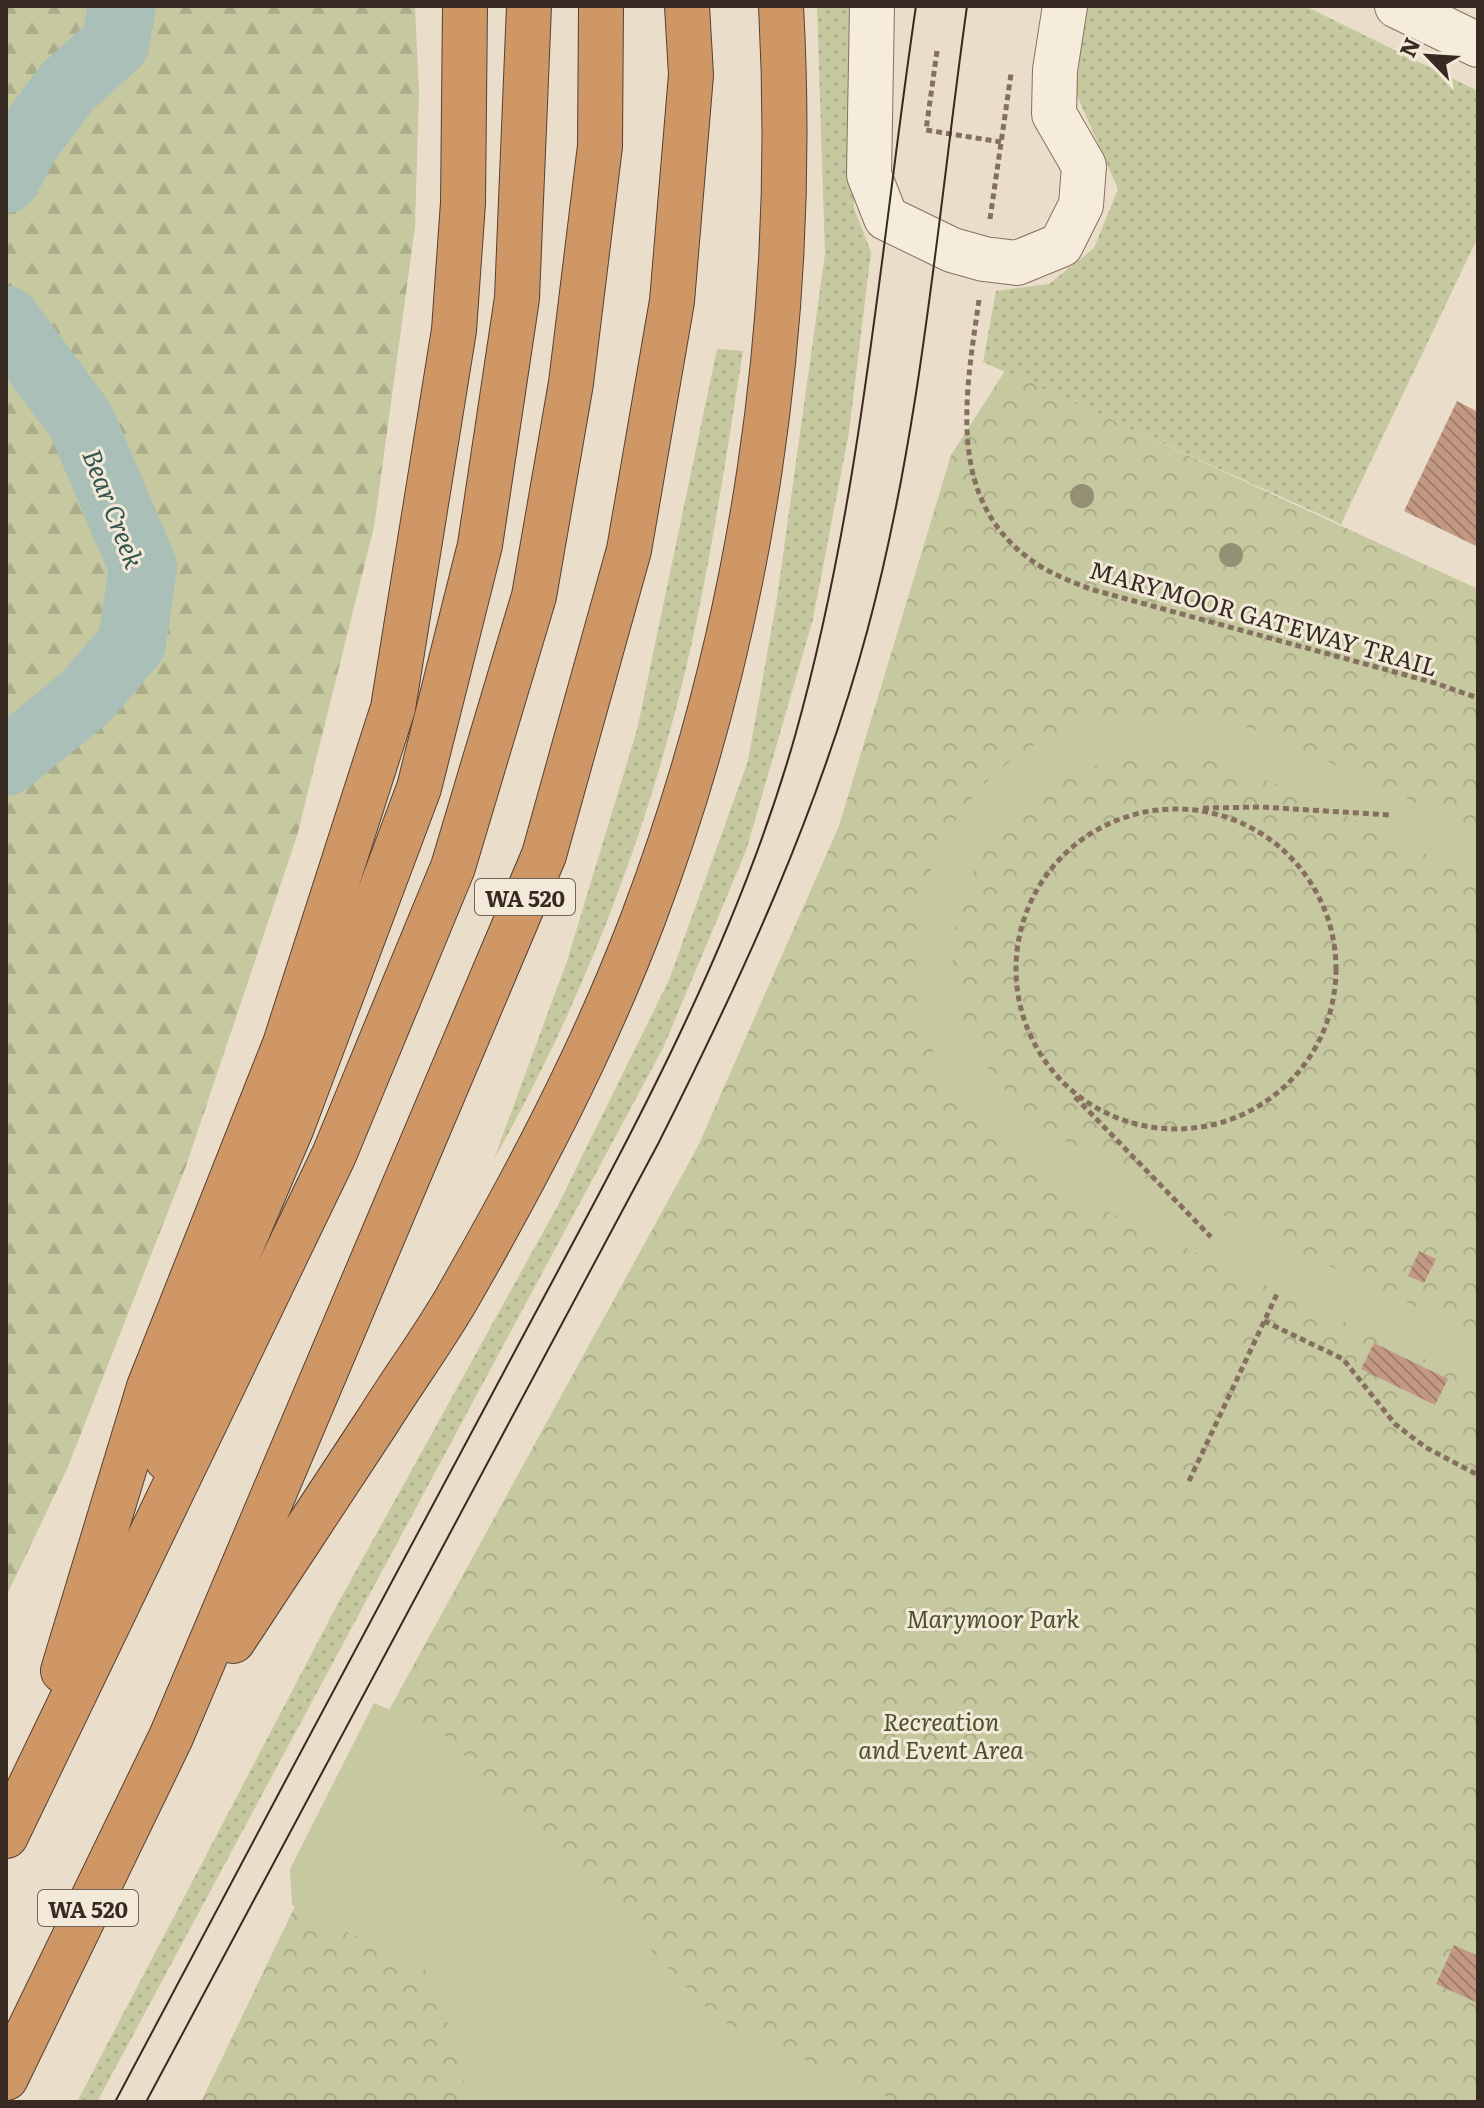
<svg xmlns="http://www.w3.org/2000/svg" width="1484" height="2108" viewBox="0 0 1484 2108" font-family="Literata,serif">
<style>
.grass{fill:url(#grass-dots)}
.forest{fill:url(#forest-firs)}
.park{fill:url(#park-crowns)}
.pitch{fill:#c6c89f}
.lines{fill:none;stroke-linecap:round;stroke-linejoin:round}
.river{stroke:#aabfb7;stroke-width:68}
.building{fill:url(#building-back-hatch)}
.minor-casing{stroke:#857060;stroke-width:46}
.highway-casing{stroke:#544034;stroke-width:46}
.path{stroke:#857060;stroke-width:5;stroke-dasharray:6 4;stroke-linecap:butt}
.minor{stroke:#f6ecdc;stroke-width:44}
.highway{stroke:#cf9765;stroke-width:44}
.tram{stroke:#372a22;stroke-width:2}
.tree{fill:#939073}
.labels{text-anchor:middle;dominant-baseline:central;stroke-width:6;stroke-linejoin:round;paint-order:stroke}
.shield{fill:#f2e9d9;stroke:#6f6359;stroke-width:2}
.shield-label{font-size:22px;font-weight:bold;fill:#372a22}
.street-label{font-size:24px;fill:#372a22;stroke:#f2e9d9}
.park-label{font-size:24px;font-style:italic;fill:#4b512b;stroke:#f2e9d9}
.water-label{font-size:26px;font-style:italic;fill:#335550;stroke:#f2e9d9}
</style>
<defs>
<pattern id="grass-dots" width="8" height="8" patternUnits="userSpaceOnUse" patternTransform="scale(2)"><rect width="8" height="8" fill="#c6c89f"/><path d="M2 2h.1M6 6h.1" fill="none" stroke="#abac89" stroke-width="1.8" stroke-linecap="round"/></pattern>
<pattern id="forest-firs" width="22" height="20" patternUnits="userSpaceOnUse" patternTransform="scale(2)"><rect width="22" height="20" fill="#c6c89f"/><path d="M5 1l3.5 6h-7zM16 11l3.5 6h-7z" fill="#abac89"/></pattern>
<pattern id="park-crowns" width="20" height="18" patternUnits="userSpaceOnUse" patternTransform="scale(2)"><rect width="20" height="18" fill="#c6c89f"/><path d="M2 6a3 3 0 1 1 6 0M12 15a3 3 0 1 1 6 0" fill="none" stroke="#abac89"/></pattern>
<pattern id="building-back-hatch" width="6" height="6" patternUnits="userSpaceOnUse" patternTransform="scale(2)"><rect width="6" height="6" fill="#c49984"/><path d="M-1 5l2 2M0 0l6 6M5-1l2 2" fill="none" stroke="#a07d6c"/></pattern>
</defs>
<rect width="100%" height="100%" fill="#eadeca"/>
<g class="grass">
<path d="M 817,6 L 859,6 L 854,208 L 871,252 L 849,432 L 813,619 L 746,851 L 663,1048 L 97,2102 L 77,2102 L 336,1607 L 557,1207 L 669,980 L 748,761 L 777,598 L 825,254 Z"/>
<path d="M 1083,6 L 1305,6 L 1478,91 L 1478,237 L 1341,524 L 983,362 L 996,291 L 1049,284 L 1094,248 L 1118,189 L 1071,82 Z"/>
<path d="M 717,349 L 743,351 C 723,476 705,604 671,727 C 632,873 569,1028 494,1159 L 567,961 L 637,730 Z"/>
</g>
<path class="forest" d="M 6,6 L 415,6 L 419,92 L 415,227 L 374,527 L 297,836 L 186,1166 L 67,1469 L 6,1597 Z"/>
<path class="park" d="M 1005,371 L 1478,589 L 1478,2102 L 201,2102 L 389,1710 L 698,1146 L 839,826 L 951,455 Z"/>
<g class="pitch">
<path d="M 1149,714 L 1191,715 L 1236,724 L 1274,736 L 1478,832 L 1478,879 C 1422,852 1365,824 1308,799 C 1262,778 1217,756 1165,755 C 1023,753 907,901 970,1036 C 989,1077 1019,1108 1055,1136 L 1478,1336 L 1478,1384 L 1089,1203 C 1049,1181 1010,1160 980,1126 C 871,1007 904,809 1049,737 C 1082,721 1114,717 1149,714 Z"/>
<path d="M 374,1703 L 442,1732 L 717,2019 L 898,2102 L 470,2102 L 434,1975 L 292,1905 L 290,1869 Z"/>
</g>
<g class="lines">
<g class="river">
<path d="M 6,179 L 24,145 L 67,87 L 115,44 L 122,6"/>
<path d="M 6,320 L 81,421 L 143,567 L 132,643 L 86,697 L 6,762"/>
</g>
</g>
<g class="building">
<path d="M 1457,401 L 1478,412 L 1478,547 L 1404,511 Z"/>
<path d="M 1419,1251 L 1436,1259 L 1424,1283 L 1408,1276 Z"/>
<path d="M 1374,1343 L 1448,1379 L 1435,1405 L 1361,1369 Z"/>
<path d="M 1454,1945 L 1478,1956 L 1478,2003 L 1436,1984 Z"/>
</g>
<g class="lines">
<defs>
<g id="minor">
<path d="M 872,6 L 869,175 L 886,218 L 952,250 L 984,259 L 1017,263 L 1061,245 L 1081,205 L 1084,166 L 1054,114 L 1055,70 L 1065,6"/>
<path d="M 1397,6 L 1478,45"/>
</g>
<g id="highway">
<path d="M 167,1459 L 194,1357 L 292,1127 L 419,788 L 480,545 L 517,298 L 529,6"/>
<path d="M 233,1641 C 282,1567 330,1493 379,1419 C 404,1379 432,1341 456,1300 C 526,1178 593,1051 643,919 C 753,628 798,317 781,6"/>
<path d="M 63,1671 L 149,1387 L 285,1044 L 393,708 L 454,330 L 463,203 L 465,6"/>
<path d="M 6,1836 L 334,1155 L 453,867 L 534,596 L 571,383 L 600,146 L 601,6"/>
<path d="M 6,2078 L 171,1737 L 544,855 L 629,550 L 672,301 L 691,75 L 687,6"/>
</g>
</defs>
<use href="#minor" class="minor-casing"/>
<use href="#highway" class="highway-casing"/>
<g class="path">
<path d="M 937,51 L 926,130 L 1001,142"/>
<path d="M 990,219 L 1011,74"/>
<path d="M 979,300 C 965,398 943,509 1045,569 C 1059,577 1075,583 1090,589 L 1435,683 L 1478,698"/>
<path d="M 1203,808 L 1262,807 L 1390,815"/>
<circle cx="1176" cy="969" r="160"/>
<path d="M 1075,1097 L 1211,1237"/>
<path d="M 1264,1321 L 1343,1359 L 1395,1424 L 1425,1447 L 1478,1475"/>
<path d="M 1189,1481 L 1278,1292"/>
</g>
<use href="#minor" class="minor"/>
<use href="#highway" class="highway"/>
<g class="tram">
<path d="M 115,2102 C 244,1857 376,1612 506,1368 C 615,1163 731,961 795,736 C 862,498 880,250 916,6"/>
<path d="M 146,2102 L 658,1144 C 743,975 819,811 868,628 C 922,426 938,213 967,6"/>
</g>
</g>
<g class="tree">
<circle cx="1082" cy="496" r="12"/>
<circle cx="1231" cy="555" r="12"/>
</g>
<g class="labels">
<g class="shield">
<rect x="475" y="879" width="100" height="36" rx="6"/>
<rect x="38" y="1890" width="100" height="36" rx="6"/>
</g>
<g class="shield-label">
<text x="525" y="897">WA 520</text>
<text x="88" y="1908">WA 520</text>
</g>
<g class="street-label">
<text transform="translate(1264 617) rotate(16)">MARYMOOR GATEWAY TRAIL</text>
</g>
<g class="park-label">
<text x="993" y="1617">Marymoor Park</text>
<text x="941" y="1720">Recreation<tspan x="941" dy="28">and Event Area</tspan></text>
</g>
<g class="water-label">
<text transform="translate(115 508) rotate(69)">Bear Creek</text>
</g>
</g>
<rect width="1484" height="2108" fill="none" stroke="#372a22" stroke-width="16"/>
<g transform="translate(1428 56) rotate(295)" stroke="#f2e9d9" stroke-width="6" paint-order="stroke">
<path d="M0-6L14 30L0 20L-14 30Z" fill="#372a22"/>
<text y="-12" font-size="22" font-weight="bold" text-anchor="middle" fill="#372a22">N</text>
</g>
</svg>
